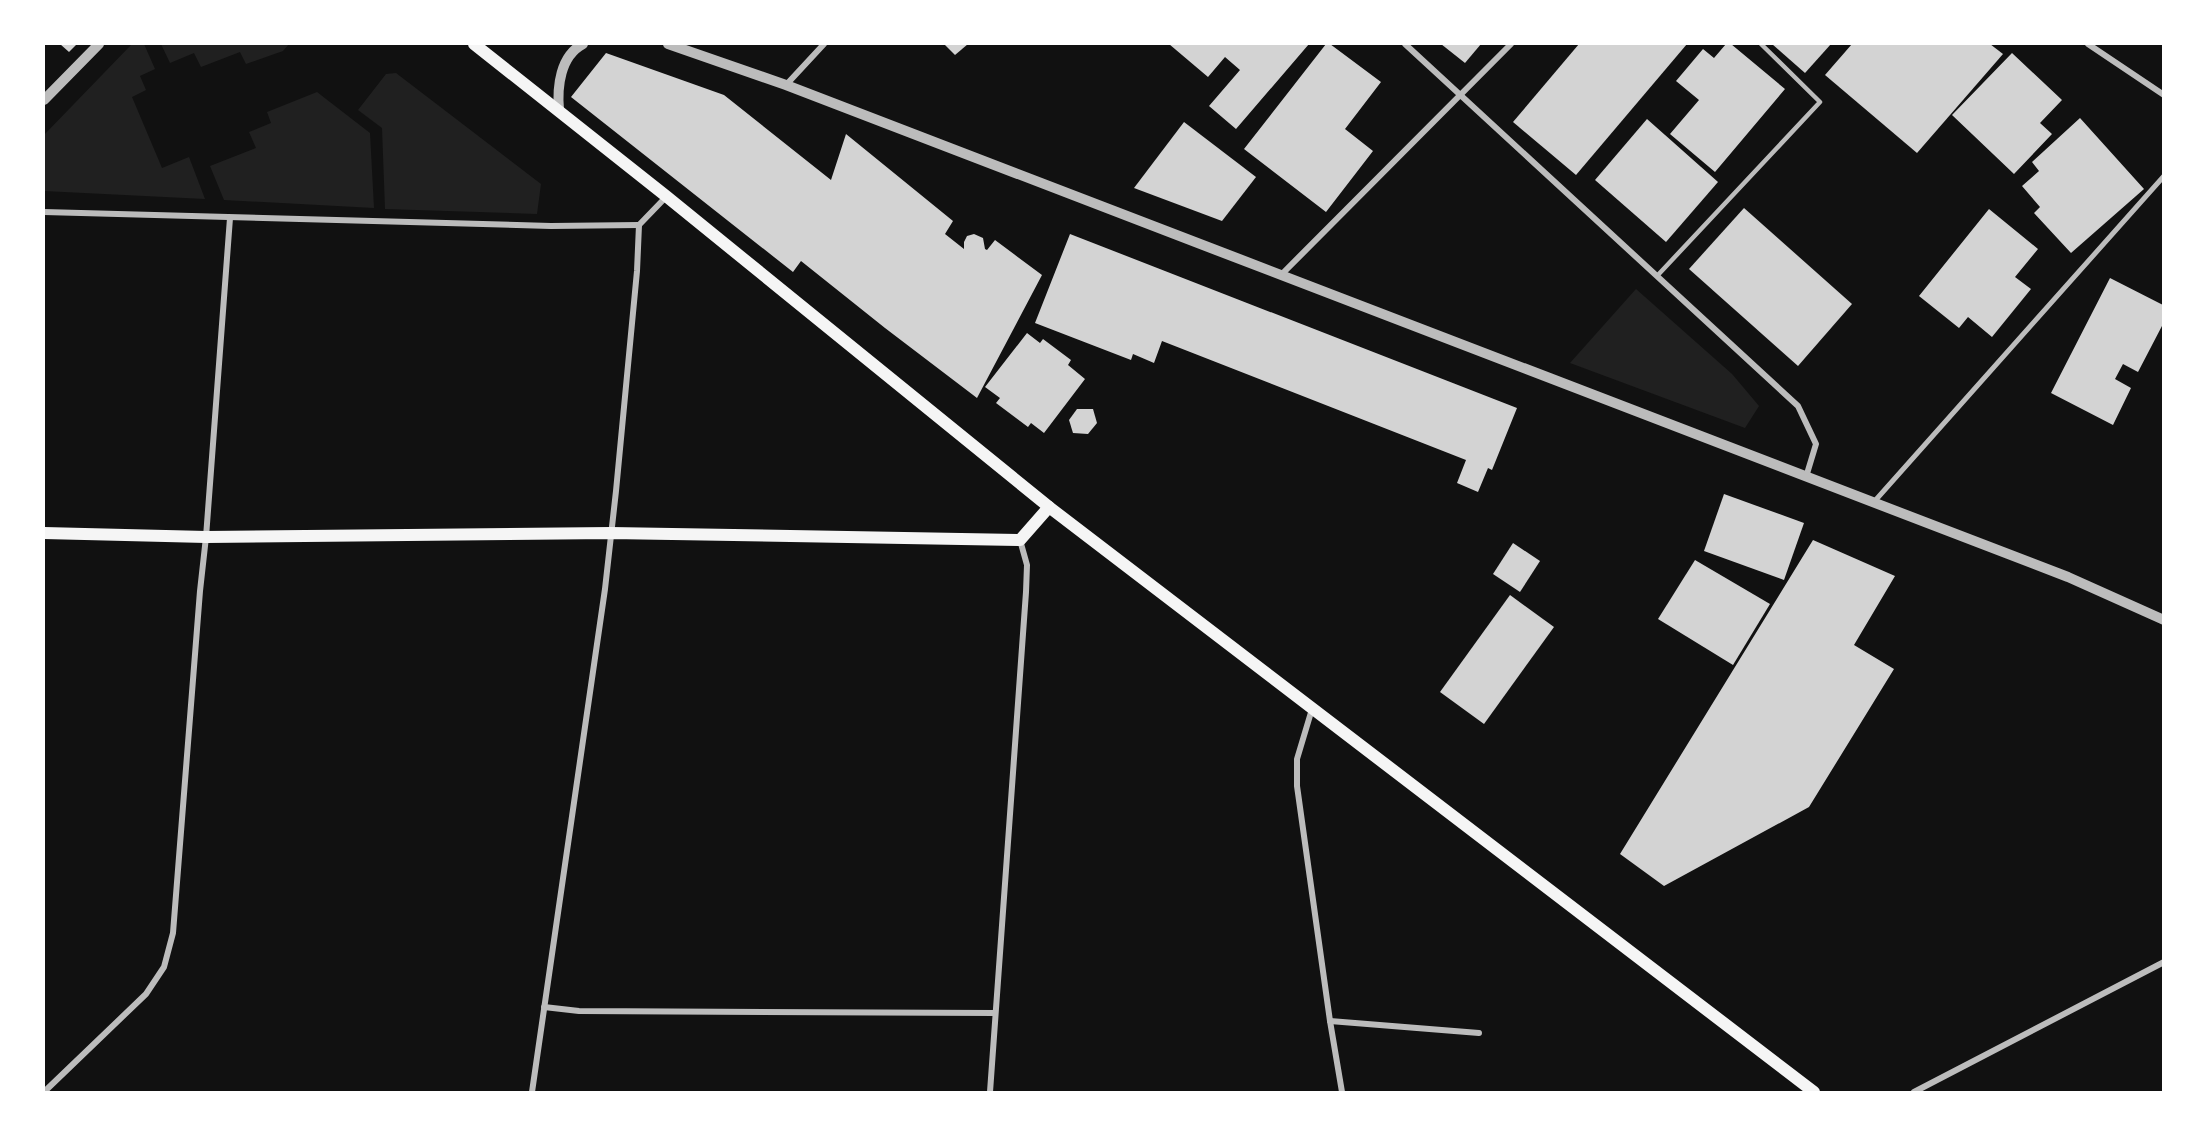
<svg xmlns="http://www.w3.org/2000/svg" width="2207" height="1136" viewBox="0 0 2207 1136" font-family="'Source Sans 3',sans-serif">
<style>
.green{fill:#202020}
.building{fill:#d3d3d3}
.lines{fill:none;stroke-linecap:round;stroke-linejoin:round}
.service{stroke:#bcbcbc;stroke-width:4.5}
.pedestrian{stroke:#bcbcbc;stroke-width:5}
.minor{stroke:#bcbcbc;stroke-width:6}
.tertiary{stroke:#bcbcbc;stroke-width:10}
.secondary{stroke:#f5f5f5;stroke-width:12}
</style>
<rect width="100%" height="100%" fill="#111"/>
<g class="green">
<path d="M 132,44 L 144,44 L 155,69 L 140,76 L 146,90 L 132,97 L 162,168 L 189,157 L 205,199 L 44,191 L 44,135 Z"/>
<path d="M 161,44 L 289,44 L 283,51 L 246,64 L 240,52 L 201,67 L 194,53 L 170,63 Z"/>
<path d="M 396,73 L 541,184 L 537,214 L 385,209 L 382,128 L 358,110 L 386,74 Z"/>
<path d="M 317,92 L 370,133 L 374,208 L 224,200 L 210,166 L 256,148 L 249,132 L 271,123 L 267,112 Z"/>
<path d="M 1636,289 L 1732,374 L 1759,406 L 1745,428 L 1570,363 Z"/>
</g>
<g class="building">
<path d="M 60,44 L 77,44 L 69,52 Z"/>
<path d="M 944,44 L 968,44 L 955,55 Z"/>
<path d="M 1169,44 L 1309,44 L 1236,129 L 1209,106 L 1240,70 L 1225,57 L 1208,77 Z"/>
<path d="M 1326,44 L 1330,44 L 1381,82 L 1345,129 L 1373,151 L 1326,212 L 1244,149 Z"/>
<path d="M 1441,44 L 1481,44 L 1465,63 Z"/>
<path d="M 1579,44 L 1687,44 L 1576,175 L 1513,122 Z"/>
<path d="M 1726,44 L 1731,44 L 1785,89 L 1715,172 L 1670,134 L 1699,100 L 1676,81 L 1703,49 L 1714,58 Z"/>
<path d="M 1772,44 L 1831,44 L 1805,73 Z"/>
<path d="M 1852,44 L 1990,44 L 2003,54 L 1917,153 L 1825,75 Z"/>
<path d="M 606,53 L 724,95 L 831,180 L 846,134 L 953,221 L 945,234 L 964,249 L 964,242 L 967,236 L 974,234 L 983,238 L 985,249 L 987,250 L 995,240 L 1042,275 L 977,398 L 885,328 L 801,261 L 793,272 L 571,97 Z"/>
<path d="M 2012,53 L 2062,100 L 2040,123 L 2052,134 L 2014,174 L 1952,115 Z"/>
<path d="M 2080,118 L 2144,189 L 2071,253 L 2034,213 L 2040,207 L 2022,186 L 2039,171 L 2032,162 Z"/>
<path d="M 1647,119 L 1718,182 L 1666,242 L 1595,180 Z"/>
<path d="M 1184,122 L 1256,177 L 1222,221 L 1134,188 Z"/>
<path d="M 1744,208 L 1852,304 L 1798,366 L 1689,269 Z"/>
<path d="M 1989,209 L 2038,249 L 2015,277 L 2031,289 L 1992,337 L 1968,317 L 1959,328 L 1919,296 Z"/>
<path d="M 1070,234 L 1517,408 L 1492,470 L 1488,468 L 1478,492 L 1457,483 L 1466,460 L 1162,341 L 1154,363 L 1133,354 L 1131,360 L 1035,323 Z"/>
<path d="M 2110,278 L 2163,305 L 2163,324 L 2138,372 L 2123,364 L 2115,379 L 2131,388 L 2113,425 L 2051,393 Z"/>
<path d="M 1027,333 L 1040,343 L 1043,339 L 1071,360 L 1068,365 L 1085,379 L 1044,433 L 1031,423 L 1028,427 L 996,403 L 1000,398 L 985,387 Z"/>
<path d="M 1077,409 L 1093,409 L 1097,423 L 1088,434 L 1073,433 L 1069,420 Z"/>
<path d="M 1724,494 L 1804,523 L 1784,580 L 1704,551 Z"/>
<path d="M 1813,540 L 1895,576 L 1854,645 L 1894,669 L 1809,807 L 1664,886 L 1620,854 Z"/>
<path d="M 1513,543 L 1540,561 L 1520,592 L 1493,574 Z"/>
<path d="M 1695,560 L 1770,604 L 1733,665 L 1658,619 Z"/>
<path d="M 1510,595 L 1554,627 L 1484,724 L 1440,692 Z"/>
</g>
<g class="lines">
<path class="service" d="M 1657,276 L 1820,102 L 1761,44"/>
<path class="pedestrian" d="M 1873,503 L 2164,176"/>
<g class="minor">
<path d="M 1405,44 L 1798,406 L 1816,444 L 1806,477"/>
<path d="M 2088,44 L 2164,95"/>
<path d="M 786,85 L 824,44"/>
<path d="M 44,212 L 551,226 L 639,225"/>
<path d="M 1281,275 L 1511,44"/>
<path d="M 1312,709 L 1297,759 L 1297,786 L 1330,1021 L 1342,1092"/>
<path d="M 544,1007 L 579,1011 L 995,1013"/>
<path d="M 1330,1021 L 1479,1033"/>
<path d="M 44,1092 L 146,994 L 164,967 L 173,933 L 200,591 L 206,537 L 230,218"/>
<path d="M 532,1092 L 605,589 L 616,491 L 637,271 L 639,225 L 666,197"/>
<path d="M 990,1092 L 1026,592 L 1027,565 L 1020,540"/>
<path d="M 1914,1092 L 2164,962"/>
</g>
<g class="tertiary">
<path d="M 668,44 L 786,85 L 2068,577 L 2164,620"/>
<path d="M 44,100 L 99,44"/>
<path d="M 559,110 C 557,87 560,56 583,44"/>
</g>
<g class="secondary">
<path d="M 474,44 L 666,196 L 1049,507 L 1814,1092"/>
<path d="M 44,533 L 206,537 L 611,533 L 1020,540 L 1049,507"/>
</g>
</g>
<rect width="2207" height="1136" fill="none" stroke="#ffffff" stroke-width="90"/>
</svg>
